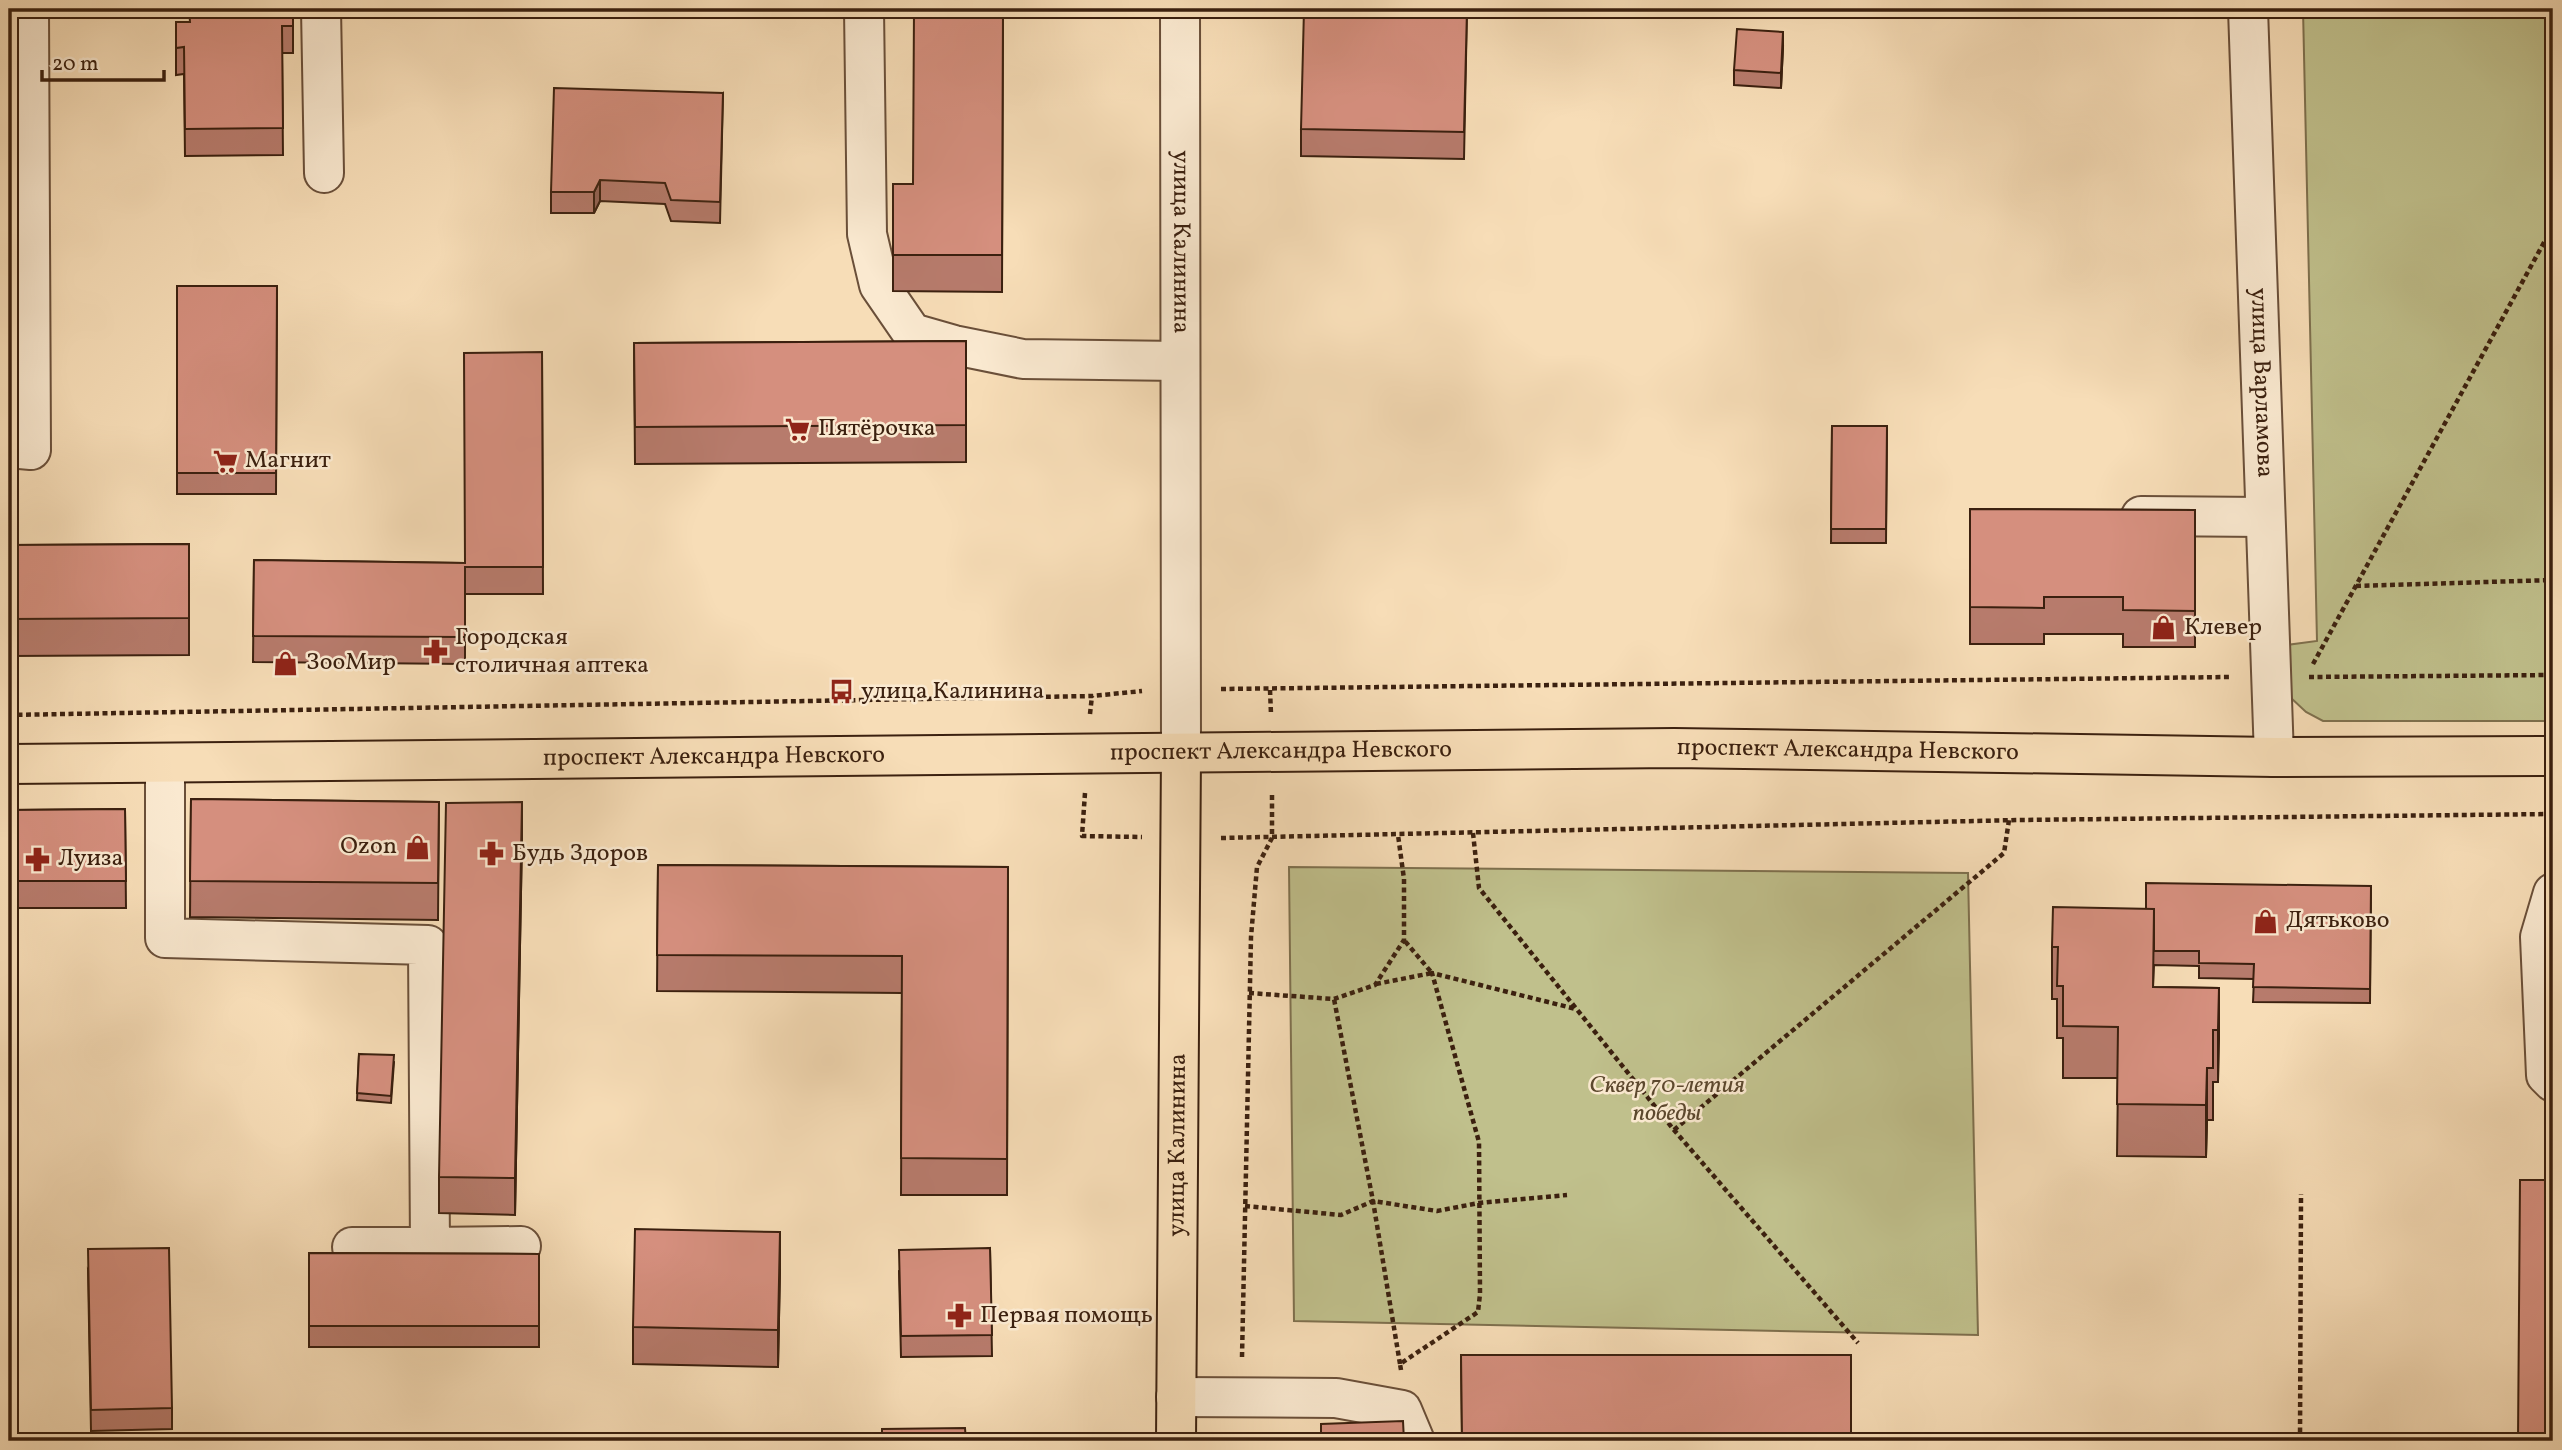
<svg xmlns="http://www.w3.org/2000/svg" width="2562" height="1450" viewBox="0 0 2562 1450" font-family="Vollkorn,serif">
<style>
.green{fill:#c0c08c;stroke:#7e704e;stroke-width:2}
.lines{fill:none;stroke-linecap:round;stroke-linejoin:round}
.minor-casing{stroke:#6a4f39;stroke-width:42}
.major-casing{stroke:#3b200f;stroke-width:42}
.path{stroke:#3b200f;stroke-width:4.5;stroke-dasharray:5 3.5;stroke-linecap:butt}
.minor{stroke:#fae9d0;stroke-width:38}
.major{stroke:#f7ddb7;stroke-width:38}
.wall{fill:#b77b6c;stroke:#3b200f;stroke-width:2}
.shaded-wall{fill:#956458;stroke:#3b200f;stroke-width:2}
.building{fill:#d58f7e;stroke:#3b200f;stroke-width:2}
.labels{text-anchor:middle;dominant-baseline:central;stroke-width:5;stroke-linejoin:round;paint-order:stroke}
.street-label{font-size:24px;fill:#3b200f;stroke:#fae9d0}
.poi-label{font-size:24px;fill:#3b200f;stroke:#fae9d0;text-anchor:start}
.park-label{font-size:24px;font-style:italic;fill:#5c482e;stroke:#fae9d0}
</style>
<rect width="100%" height="100%" fill="#f7ddb7"/>
<filter id="stains"><feTurbulence type="fractalNoise" baseFrequency=".00286" numOctaves="4"/><feColorMatrix values="0 0 0 0 .2 0 0 0 0 .09 0 0 0 0 .02 0 0 0 .5 -.17"/></filter>
<radialGradient id="worn" r=".72"><stop offset=".6" stop-color="#630" stop-opacity="0"/><stop offset="1" stop-color="#630" stop-opacity=".3"/></radialGradient>
<g class="green">
<path d="M 2303,9 L 2553,9 L 2553,721 L 2323,721 L 2306,712 L 2290,697 L 2287,645 L 2317,641 Z"/>
<path d="M 1289,867 L 1968,873 L 1978,1335 L 1294,1321 Z"/>
</g>
<g class="lines">
<defs>
<g id="minor">
<path d="M 321,9 L 324,173"/>
<path d="M 864,9 L 867,234 L 879,285 L 912,333 L 954,345 L 1023,359 L 1180,361"/>
<path id="s1" d="M 1180,9 L 1181,754"/>
<path id="s2" d="M 2248,9 L 2274,757"/>
<path d="M 9,448 L 31,450 L 29,9"/>
<path d="M 2141,516 L 2265,517"/>
<path d="M 165,763 L 165,938 L 428,945 L 430,1247 L 521,1246"/>
<path d="M 2553,893 L 2540,937 L 2546,1075 L 2553,1082"/>
<path d="M 352,1247 L 430,1247"/>
<path d="M 1176,1397 L 1336,1398 L 1402,1410 L 1415,1441"/>
</g>
<g id="major">
<path id="s3" d="M 9,764 L 1674,748 L 2274,757 L 2553,756"/>
<path id="s4" d="M 1176,1441 L 1181,754"/>
</g>
</defs>
<use href="#minor" class="minor-casing"/>
<use href="#major" class="major-casing"/>
<g class="path">
<path d="M 2356,586 L 2553,580"/>
<path d="M 2313,664 L 2553,226"/>
<path d="M 2309,677 L 2553,675"/>
<path d="M 1221,689 L 2230,677"/>
<path d="M 1270,690 L 1271,714"/>
<path d="M 1090,714 L 1092,696"/>
<path d="M 9,715 L 1092,696 L 1142,691"/>
<path d="M 1085,793 L 1082,836 L 1142,837"/>
<path d="M 1473,833 L 1479,888 L 1674,1130 L 1858,1343"/>
<path d="M 1221,838 L 2019,820 L 2553,814"/>
<path d="M 1376,984 L 1432,973 L 1404,940"/>
<path d="M 1249,993 L 1334,999 L 1375,985 L 1404,940 L 1404,879 L 1398,835"/>
<path d="M 1674,1130 L 2004,853 L 2009,820"/>
<path d="M 1245,1206 L 1341,1215 L 1373,1201 L 1334,999"/>
<path d="M 1242,1357 L 1251,937 L 1257,867 L 1272,838 L 1272,793"/>
<path d="M 1400,1364 L 1373,1201 L 1437,1211 L 1479,1203 L 1567,1195"/>
<path d="M 1401,1370 L 1400,1364 L 1478,1312 L 1480,1294 L 1479,1142 L 1432,973 L 1576,1009"/>
<path d="M 2300,1441 L 2301,1194"/>
</g>
<use href="#minor" class="minor"/>
<use href="#major" class="major"/>
</g>
<g class="wall">
<path d="M 293,9 L 293,53 L 282,53 L 283,155 L 185,156 L 184,74 L 176,75 L 176,22 L 189,22 Z"/>
<path d="M 1003,9 L 1002,292 L 893,291 L 893,184 L 913,184 Z"/>
<path d="M 1467,9 L 1464,159 L 1301,156 L 1301,129 Z"/>
<path d="M 1783,47 L 1781,88 L 1734,85 L 1734,70 Z"/>
<path d="M 723,93 L 720,223 L 671,221 L 665,204 L 600,201 L 594,213 L 551,213 L 551,192 Z"/>
<path d="M 177,286 L 277,286 L 276,494 L 177,494 Z"/>
<path d="M 966,341 L 966,462 L 635,464 L 634,343 Z"/>
<path d="M 542,352 L 543,594 L 465,594 L 465,664 L 253,662 L 254,560 L 465,563 Z"/>
<path d="M 1832,426 L 1887,426 L 1886,543 L 1831,543 Z"/>
<path d="M 1970,509 L 2195,510 L 2195,647 L 2123,647 L 2123,634 L 2044,634 L 2044,644 L 1970,644 Z"/>
<path d="M 189,544 L 189,655 L 9,656 L 9,545 Z"/>
<path d="M 191,799 L 439,802 L 438,920 L 190,917 Z"/>
<path d="M 125,809 L 126,908 L 9,908 L 9,810 Z"/>
<path d="M 522,838 L 515,1215 L 439,1213 L 439,1177 Z"/>
<path d="M 658,865 L 1008,867 L 1007,1195 L 901,1195 L 902,993 L 657,991 Z"/>
<path d="M 2371,886 L 2370,1003 L 2253,1002 L 2254,979 L 2199,978 L 2199,966 L 2154,965 L 2153,987 L 2219,988 L 2218,1082 L 2213,1082 L 2213,1120 L 2207,1120 L 2206,1157 L 2117,1156 L 2118,1078 L 2063,1078 L 2063,1038 L 2057,1038 L 2057,999 L 2052,999 L 2052,947 L 2146,909 Z"/>
<path d="M 359,1054 L 394,1062 L 391,1103 L 357,1100 Z"/>
<path d="M 990,1248 L 992,1356 L 901,1357 L 899,1271 Z"/>
<path d="M 309,1253 L 539,1254 L 539,1347 L 309,1347 Z"/>
<path d="M 780,1269 L 778,1367 L 633,1364 L 633,1327 Z"/>
<path d="M 88,1270 L 172,1408 L 172,1429 L 91,1431 Z"/>
<path d="M 1461,1355 L 1851,1355 L 1851,1441 L 1462,1441 Z"/>
</g>
<g class="shaded-wall">
<path d="M 1783,32 L 1783,47 L 1781,88 L 1781,73 Z"/>
<path d="M 600,180 L 600,201 L 594,213 L 594,192 Z"/>
<path d="M 522,802 L 522,838 L 515,1215 L 515,1178 Z"/>
<path d="M 2219,988 L 2219,1039 L 2218,1082 L 2218,1030 Z"/>
<path d="M 2207,1068 L 2207,1120 L 2206,1157 L 2206,1105 Z"/>
<path d="M 780,1232 L 780,1269 L 778,1367 L 778,1330 Z"/>
</g>
<g class="building">
<path d="M 189,9 L 293,9 L 293,26 L 282,26 L 283,128 L 185,129 L 184,47 L 176,48 L 176,22 L 190,22 Z"/>
<path d="M 914,9 L 1003,9 L 1002,255 L 893,255 L 893,184 L 913,184 Z"/>
<path d="M 1304,9 L 1467,9 L 1464,132 L 1301,129 Z"/>
<path d="M 1737,29 L 1783,32 L 1781,73 L 1734,70 Z"/>
<path d="M 554,88 L 723,93 L 720,202 L 671,200 L 665,183 L 600,180 L 594,192 L 551,192 Z"/>
<path d="M 177,286 L 277,286 L 276,473 L 177,473 Z"/>
<path d="M 966,341 L 966,425 L 635,427 L 634,343 Z"/>
<path d="M 542,352 L 543,567 L 465,567 L 465,637 L 253,636 L 254,560 L 465,563 L 464,353 Z"/>
<path d="M 1832,426 L 1887,426 L 1886,529 L 1831,529 Z"/>
<path d="M 1970,509 L 2195,510 L 2195,611 L 2123,610 L 2123,597 L 2044,597 L 2044,608 L 1970,607 Z"/>
<path d="M 189,544 L 189,618 L 9,619 L 9,545 Z"/>
<path d="M 191,799 L 439,802 L 438,883 L 190,881 Z"/>
<path d="M 522,802 L 515,1178 L 439,1177 L 446,803 Z"/>
<path d="M 125,809 L 126,881 L 9,881 L 9,810 Z"/>
<path d="M 658,865 L 1008,867 L 1007,1159 L 901,1158 L 902,956 L 657,955 Z"/>
<path d="M 2146,883 L 2371,886 L 2370,989 L 2253,987 L 2254,964 L 2199,963 L 2199,951 L 2154,951 L 2154,909 L 2146,909 Z"/>
<path d="M 2053,907 L 2154,909 L 2153,987 L 2219,988 L 2218,1030 L 2213,1030 L 2213,1068 L 2207,1068 L 2206,1105 L 2117,1104 L 2118,1027 L 2063,1026 L 2063,986 L 2057,986 L 2058,947 L 2052,947 Z"/>
<path d="M 359,1054 L 394,1055 L 391,1096 L 357,1093 Z"/>
<path d="M 2520,1180 L 2553,1180 L 2553,1441 L 2518,1441 Z"/>
<path d="M 635,1229 L 780,1232 L 778,1330 L 633,1327 Z"/>
<path d="M 169,1248 L 172,1408 L 91,1410 L 88,1249 Z"/>
<path d="M 990,1248 L 992,1335 L 901,1336 L 899,1250 Z"/>
<path d="M 309,1253 L 539,1254 L 539,1326 L 309,1326 Z"/>
<path d="M 1461,1355 L 1851,1355 L 1851,1437 L 1462,1437 Z"/>
<path d="M 1403,1421 L 1404,1441 L 1321,1441 L 1321,1424 Z"/>
<path d="M 965,1428 L 966,1441 L 882,1441 L 882,1429 Z"/>
</g>
<defs>
<symbol id="supermarket-bare" viewBox="-9 -9 18 18"><path d="M-6-5.5h2.5l.6 2H6L4.5 2H-2.5L-4.4-4H-6ZM-1.5 3.2a1.3 1.3 0 1 0 .1 0ZM3 3.2a1.3 1.3 0 1 0 .1 0Z" fill="#8f2418" stroke="#fae9d0" stroke-width="2.5" paint-order="stroke"/></symbol>
<symbol id="shop-bare" viewBox="-9 -9 18 18"><path d="M-5-2.5h2.3a2.7 3.5 0 0 1 5.4 0H5L5.5 6h-11ZM-1.5-2.5h3a1.5 2.3 0 0 0-3 0Z" fill="#8f2418" stroke="#fae9d0" stroke-width="2.5" paint-order="stroke"/></symbol>
<symbol id="pharmacy-bare" viewBox="-9 -9 18 18"><path d="M-2-6h4v4h4v4h-4v4h-4v-4h-4v-4h4Z" fill="#8f2418" stroke="#fae9d0" stroke-width="2.5" paint-order="stroke"/></symbol>
<symbol id="bus-bare" viewBox="-9 -9 18 18"><path d="M-5-6H5V4H4V6H2V4H-2V6H-4V4H-5ZM-3.5-4V0h7V-4ZM-3.5 1.2v1.5H-2V1.2ZM2 1.2v1.5H3.5V1.2Z" fill="#8f2418" stroke="#fae9d0" stroke-width="2.5" paint-order="stroke"/></symbol>
</defs>
<g fill-rule="evenodd">
<use href="#supermarket-bare" x="780" y="412" width="35" height="35"/>
<use href="#supermarket-bare" x="208" y="444" width="35" height="35"/>
<use href="#shop-bare" x="2146" y="610" width="35" height="35"/>
<use href="#pharmacy-bare" x="418" y="634" width="35" height="35"/>
<use href="#shop-bare" x="268" y="646" width="35" height="35"/>
<use href="#bus-bare" x="824" y="674" width="35" height="35"/>
<use href="#shop-bare" x="400" y="830" width="35" height="35"/>
<use href="#pharmacy-bare" x="474" y="836" width="35" height="35"/>
<use href="#pharmacy-bare" x="20" y="842" width="35" height="35"/>
<use href="#shop-bare" x="2248" y="904" width="35" height="35"/>
<use href="#pharmacy-bare" x="942" y="1298" width="35" height="35"/>
</g>
<g class="labels">
<g class="street-label">
<text stroke="none"><textPath href="#s1" startOffset="233">улица Калинина</textPath></text>
<text stroke="none"><textPath href="#s2" startOffset="374">улица Варламова</textPath></text>
<text stroke="none"><textPath href="#s3" startOffset="1839">проспект Александра Невского</textPath></text>
<text stroke="none"><textPath href="#s3" startOffset="1272">проспект Александра Невского</textPath></text>
<text stroke="none"><textPath href="#s3" startOffset="705">проспект Александра Невского</textPath></text>
<text stroke="none"><textPath href="#s4" startOffset="296">улица Калинина</textPath></text>
</g>
<g class="poi-label">
<text x="818" y="429">Пятёрочка</text>
<text x="245" y="461">Магнит</text>
<text x="2184" y="628">Клевер</text>
<text x="455" y="638">Городская<tspan x="455" dy="28">столичная аптека</tspan></text>
<text x="306" y="663">ЗооМир</text>
<text x="861" y="692">улица Калинина</text>
<text x="397" y="847" text-anchor="end">Ozon</text>
<text x="512" y="854">Будь Здоров</text>
<text x="58" y="859">Луиза</text>
<text x="2286" y="921">Дятьково</text>
<text x="980" y="1316">Первая помощь</text>
</g>
<g class="park-label">
<text x="1667" y="1086">Сквер 70-летия<tspan x="1667" dy="28">победы</tspan></text>
</g>
</g>
<rect width="2562" height="1450" fill="none" stroke="#f7ddb7" stroke-width="35"/>
<rect x="10" y="10" width="2541" height="1429" fill="none" stroke="#3b200f" stroke-width="3.5"/>
<rect x="18" y="18" width="2527" height="1415" fill="none" stroke="#3b200f" stroke-width="2"/>
<path d="M42 70v10h122v-10" fill="none" stroke="#3b200f" stroke-width="3.5"/>
<text x="52" y="70" font-size="21" fill="#3b200f" stroke="#fae9d0" stroke-width="5" paint-order="stroke">20 m</text>
<rect width="100%" height="100%" filter="url(#stains)"/>
<rect width="100%" height="100%" fill="url(#worn)"/>
</svg>
